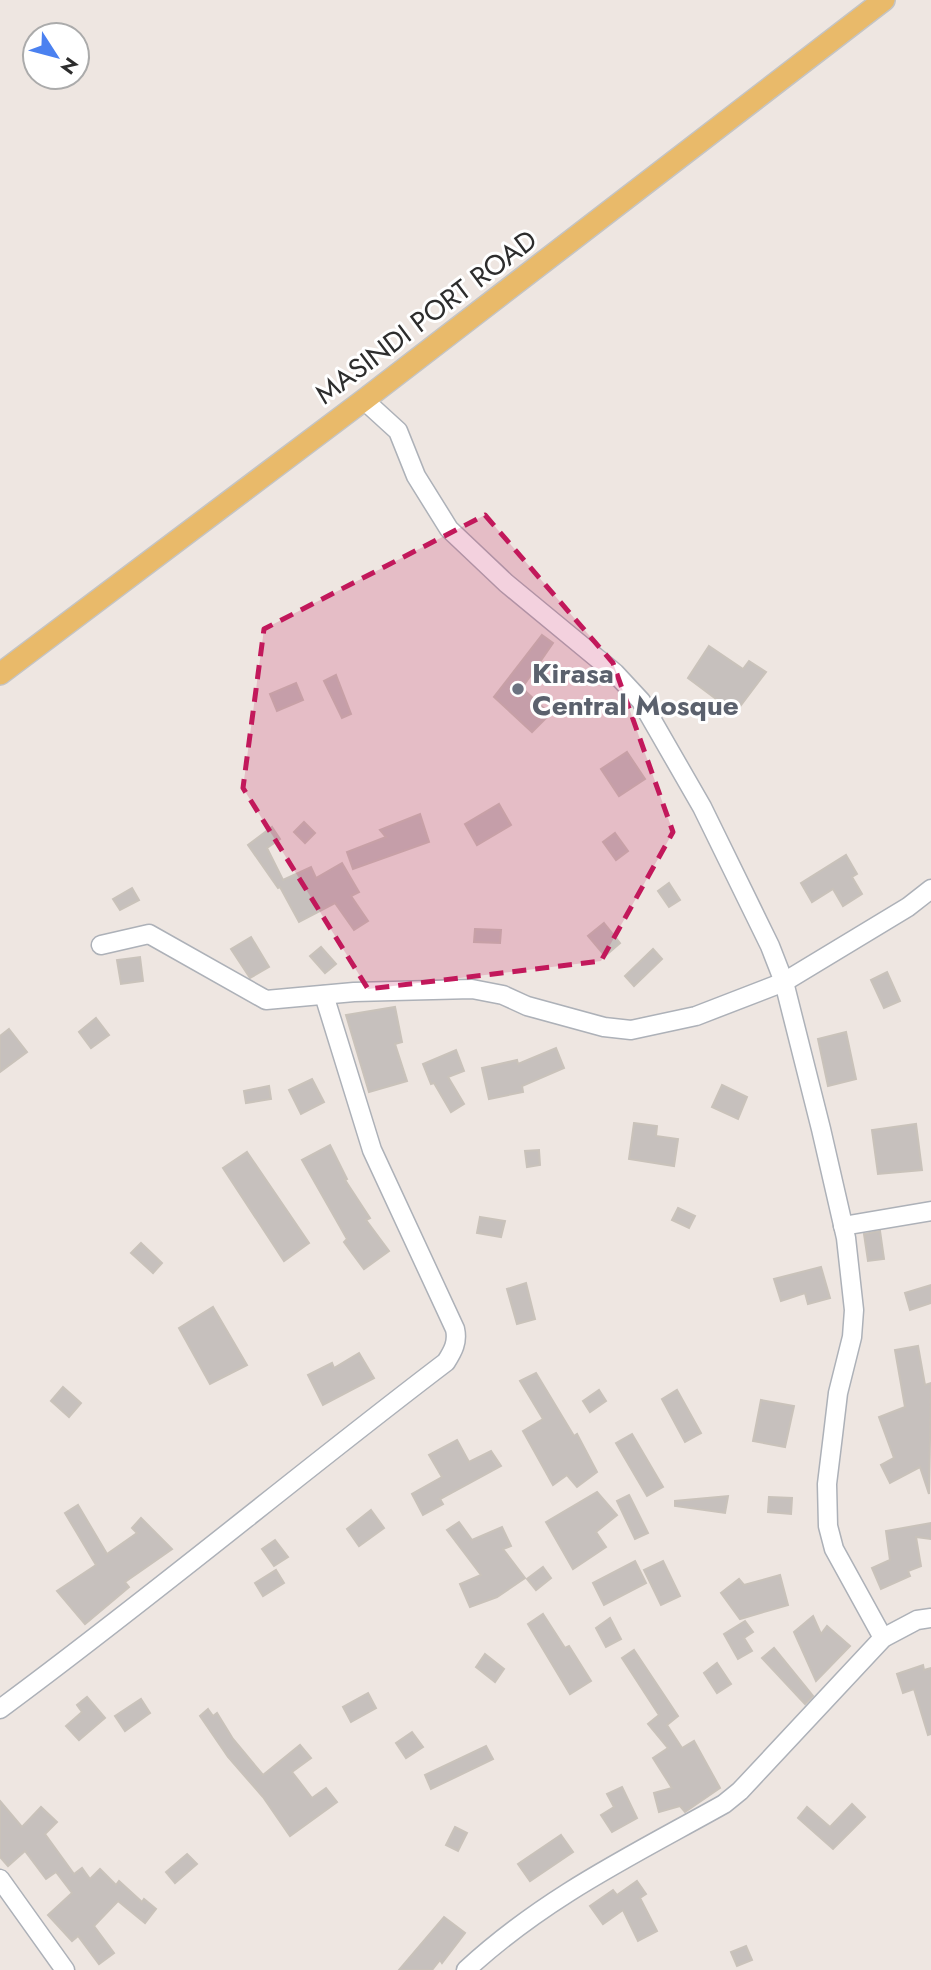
<svg xmlns="http://www.w3.org/2000/svg" width="931" height="1970" viewBox="0 0 931 1970" font-family="Jost,sans-serif">
<style>
.building{fill:#c6c0bd;stroke:#c9c2ba;stroke-width:2}
.lines{fill:none;stroke-linecap:round;stroke-linejoin:round}
.minor-casing{stroke:#adb1b8;stroke-width:21}
.major-casing{stroke:#c4c4c4;stroke-width:24}
.minor{stroke:#fff;stroke-width:18}
.major{stroke:#e9ba6a;stroke-width:21}
.marked{fill:#c2185b;fill-opacity:0.2;stroke:#c2185b;stroke-width:5;stroke-dasharray:14 9;stroke-linejoin:round}
.worship-dot{fill:#6b7280;stroke:#fff;stroke-width:2.5}
.labels{text-anchor:middle;dominant-baseline:central;stroke-width:6;stroke-linejoin:round;paint-order:stroke}
.street-label{font-size:28px;fill:#2d2d2d;stroke:#fff}
.worship-label{font-size:28px;font-weight:bold;fill:#5b616d;stroke:#fff;text-anchor:start}
</style>
<rect width="100%" height="100%" fill="#eee6e1"/>
<g class="building">
<path d="M 542,635 L 553,643 L 522,688 L 550,714 L 532,732 L 494,697 Z"/>
<path d="M 709,646 L 743,669 L 749,661 L 766,672 L 735,713 L 688,678 Z"/>
<path d="M 336,675 L 351,714 L 342,718 L 324,681 Z"/>
<path d="M 296,683 L 303,700 L 277,711 L 270,694 Z"/>
<path d="M 627,752 L 645,779 L 619,796 L 601,769 Z"/>
<path d="M 499,804 L 511,825 L 477,845 L 465,824 Z"/>
<path d="M 420,814 L 429,842 L 353,869 L 347,852 L 386,837 L 380,830 Z"/>
<path d="M 304,822 L 315,833 L 305,843 L 294,832 Z"/>
<path d="M 272,827 L 280,839 L 267,848 L 283,880 L 311,867 L 316,878 L 342,863 L 359,892 L 351,896 L 368,921 L 354,930 L 335,903 L 299,922 L 280,887 L 278,888 L 248,845 Z"/>
<path d="M 615,833 L 628,851 L 616,860 L 603,842 Z"/>
<path d="M 846,855 L 857,874 L 852,877 L 862,894 L 843,906 L 833,889 L 812,902 L 801,883 Z"/>
<path d="M 669,883 L 680,900 L 669,907 L 658,891 Z"/>
<path d="M 132,888 L 139,900 L 120,910 L 113,899 Z"/>
<path d="M 604,923 L 620,943 L 605,956 L 588,936 Z"/>
<path d="M 475,929 L 501,930 L 500,943 L 474,942 Z"/>
<path d="M 251,937 L 269,967 L 250,978 L 231,949 Z"/>
<path d="M 321,947 L 336,964 L 325,973 L 310,956 Z"/>
<path d="M 653,949 L 662,959 L 634,986 L 625,976 Z"/>
<path d="M 140,957 L 143,981 L 121,984 L 117,960 Z"/>
<path d="M 887,972 L 900,1001 L 884,1008 L 871,980 Z"/>
<path d="M 395,1007 L 402,1042 L 395,1044 L 407,1081 L 369,1092 L 346,1015 Z"/>
<path d="M 96,1018 L 109,1035 L 91,1048 L 79,1032 Z"/>
<path d="M 9,1029 L 27,1052 L 0,1072 L 0,1036 Z"/>
<path d="M 846,1032 L 856,1079 L 828,1086 L 818,1039 Z"/>
<path d="M 556,1048 L 564,1068 L 522,1086 L 523,1092 L 489,1099 L 482,1068 L 517,1060 L 518,1064 Z"/>
<path d="M 456,1050 L 464,1071 L 448,1077 L 464,1104 L 451,1112 L 434,1083 L 431,1084 L 423,1064 Z"/>
<path d="M 312,1079 L 324,1102 L 301,1114 L 289,1090 Z"/>
<path d="M 722,1085 L 747,1097 L 738,1119 L 712,1107 Z"/>
<path d="M 269,1086 L 271,1099 L 246,1103 L 244,1091 Z"/>
<path d="M 634,1123 L 657,1126 L 656,1136 L 678,1139 L 674,1166 L 629,1159 Z"/>
<path d="M 916,1124 L 922,1170 L 878,1174 L 872,1130 Z"/>
<path d="M 330,1145 L 347,1179 L 345,1180 L 370,1218 L 366,1220 L 389,1251 L 364,1269 L 344,1242 L 347,1239 L 302,1160 Z"/>
<path d="M 539,1150 L 540,1165 L 527,1167 L 525,1151 Z"/>
<path d="M 247,1152 L 309,1243 L 284,1261 L 223,1168 Z"/>
<path d="M 678,1208 L 695,1216 L 689,1228 L 672,1220 Z"/>
<path d="M 480,1217 L 505,1221 L 501,1237 L 477,1233 Z"/>
<path d="M 880,1231 L 884,1259 L 868,1261 L 864,1234 Z"/>
<path d="M 141,1243 L 162,1263 L 153,1273 L 131,1253 Z"/>
<path d="M 821,1267 L 830,1298 L 808,1304 L 805,1293 L 781,1301 L 774,1279 Z"/>
<path d="M 526,1283 L 535,1319 L 517,1324 L 507,1289 Z"/>
<path d="M 931,1285 L 931,1303 L 910,1310 L 905,1293 Z"/>
<path d="M 213,1307 L 247,1365 L 210,1384 L 179,1328 Z"/>
<path d="M 918,1346 L 925,1385 L 931,1383 L 929,1494 L 920,1467 L 890,1483 L 881,1465 L 894,1458 L 879,1417 L 905,1407 L 895,1350 Z"/>
<path d="M 359,1353 L 374,1378 L 323,1405 L 308,1375 L 332,1363 L 334,1368 Z"/>
<path d="M 536,1373 L 574,1436 L 577,1434 L 597,1472 L 577,1487 L 567,1475 L 553,1485 L 523,1431 L 543,1419 L 520,1381 Z"/>
<path d="M 63,1387 L 81,1403 L 69,1417 L 51,1401 Z"/>
<path d="M 599,1390 L 606,1401 L 590,1412 L 583,1401 Z"/>
<path d="M 677,1390 L 701,1433 L 685,1442 L 662,1399 Z"/>
<path d="M 761,1400 L 794,1406 L 785,1447 L 753,1441 Z"/>
<path d="M 632,1434 L 663,1487 L 647,1496 L 616,1443 Z"/>
<path d="M 457,1440 L 469,1462 L 491,1451 L 501,1466 L 440,1499 L 443,1504 L 423,1515 L 412,1494 L 442,1477 L 429,1455 Z"/>
<path d="M 597,1492 L 617,1515 L 596,1532 L 606,1547 L 573,1569 L 546,1522 Z"/>
<path d="M 629,1495 L 648,1533 L 635,1539 L 617,1501 Z"/>
<path d="M 728,1496 L 725,1513 L 675,1506 L 675,1501 Z"/>
<path d="M 769,1497 L 792,1498 L 791,1514 L 768,1512 Z"/>
<path d="M 78,1505 L 107,1554 L 137,1533 L 132,1528 L 141,1518 L 172,1549 L 125,1582 L 129,1587 L 85,1624 L 57,1591 L 96,1565 L 65,1513 Z"/>
<path d="M 371,1510 L 384,1528 L 359,1546 L 347,1529 Z"/>
<path d="M 459,1522 L 472,1540 L 502,1527 L 511,1546 L 503,1549 L 525,1578 L 497,1597 L 470,1607 L 460,1584 L 481,1575 L 447,1530 Z"/>
<path d="M 931,1523 L 931,1539 L 916,1537 L 921,1566 L 908,1571 L 910,1576 L 881,1589 L 872,1568 L 890,1560 L 886,1531 Z"/>
<path d="M 275,1540 L 288,1557 L 274,1566 L 262,1549 Z"/>
<path d="M 635,1561 L 646,1583 L 604,1605 L 593,1583 Z"/>
<path d="M 663,1561 L 680,1596 L 661,1605 L 644,1570 Z"/>
<path d="M 543,1567 L 551,1578 L 536,1590 L 527,1579 Z"/>
<path d="M 276,1570 L 284,1583 L 263,1596 L 255,1583 Z"/>
<path d="M 780,1575 L 788,1605 L 740,1619 L 721,1593 L 739,1579 L 744,1585 Z"/>
<path d="M 543,1614 L 565,1648 L 569,1646 L 591,1681 L 570,1694 L 528,1624 Z"/>
<path d="M 813,1616 L 821,1634 L 827,1626 L 850,1646 L 816,1681 L 794,1632 Z"/>
<path d="M 610,1618 L 621,1639 L 606,1647 L 596,1628 Z"/>
<path d="M 745,1621 L 753,1632 L 744,1638 L 752,1651 L 738,1659 L 724,1634 Z"/>
<path d="M 774,1648 L 813,1696 L 805,1704 L 762,1658 Z"/>
<path d="M 634,1650 L 678,1716 L 667,1725 L 682,1748 L 694,1741 L 720,1788 L 685,1812 L 680,1806 L 659,1812 L 654,1793 L 672,1788 L 653,1758 L 668,1748 L 648,1724 L 659,1715 L 622,1658 Z"/>
<path d="M 485,1654 L 504,1669 L 495,1682 L 476,1667 Z"/>
<path d="M 717,1663 L 731,1684 L 717,1693 L 704,1673 Z"/>
<path d="M 923,1665 L 924,1670 L 931,1668 L 931,1734 L 928,1735 L 914,1689 L 903,1693 L 897,1674 Z"/>
<path d="M 368,1693 L 376,1708 L 351,1722 L 343,1707 Z"/>
<path d="M 87,1697 L 105,1718 L 79,1740 L 66,1726 L 82,1712 L 77,1705 Z"/>
<path d="M 141,1699 L 150,1713 L 125,1731 L 115,1716 Z"/>
<path d="M 208,1709 L 213,1716 L 217,1713 L 233,1739 L 263,1775 L 300,1745 L 311,1758 L 292,1772 L 312,1798 L 326,1788 L 337,1802 L 290,1836 L 263,1797 L 228,1757 L 200,1716 Z"/>
<path d="M 412,1732 L 423,1747 L 406,1758 L 396,1743 Z"/>
<path d="M 486,1746 L 493,1759 L 431,1789 L 425,1775 Z"/>
<path d="M 622,1787 L 637,1818 L 612,1832 L 601,1815 L 614,1807 L 607,1794 Z"/>
<path d="M 0,1801 L 22,1827 L 41,1807 L 57,1822 L 45,1834 L 74,1874 L 82,1868 L 90,1879 L 100,1869 L 116,1885 L 119,1881 L 142,1902 L 144,1899 L 156,1909 L 145,1923 L 118,1901 L 94,1926 L 114,1953 L 99,1964 L 78,1936 L 72,1941 L 48,1915 L 72,1893 L 56,1872 L 46,1879 L 25,1851 L 8,1866 L 0,1857 Z"/>
<path d="M 852,1804 L 865,1817 L 833,1849 L 798,1818 L 807,1807 L 830,1827 Z"/>
<path d="M 455,1827 L 467,1833 L 458,1851 L 446,1845 Z"/>
<path d="M 561,1835 L 573,1852 L 530,1881 L 518,1864 Z"/>
<path d="M 187,1854 L 197,1864 L 175,1883 L 166,1872 Z"/>
<path d="M 637,1881 L 646,1894 L 640,1898 L 657,1931 L 638,1941 L 623,1910 L 603,1924 L 590,1906 L 613,1890 L 617,1895 Z"/>
<path d="M 444,1917 L 465,1933 L 442,1963 L 440,1960 L 432,1970 L 399,1970 Z"/>
<path d="M 746,1946 L 752,1960 L 737,1966 L 731,1952 Z"/>
</g>
<g class="lines">
<defs>
<g id="minor">
<path d="M 364,400 L 398,431 L 416,476 L 449,529 L 506,583 L 615,673 L 641,701 L 702,807 L 770,946 L 784,982 L 821,1129 L 846,1238 L 854,1310 L 852,1337 L 838,1393 L 833,1435 L 827,1484 L 828,1526 L 834,1549 L 883,1638"/>
<path d="M 101,945 L 149,934 L 266,1000 L 354,992 L 472,989 L 503,995 L 527,1006 L 604,1027 L 631,1030 L 696,1016 L 784,982 L 908,907 L 931,889"/>
<path d="M 843,1226 L 931,1211"/>
<path d="M 0,1709 C 152,1597 296,1476 446,1362 C 453,1351 458,1342 455,1329 L 372,1150 L 324,995"/>
<path d="M 0,1879 L 65,1970"/>
<path d="M 466,1970 C 545,1897 631,1856 724,1804 L 740,1791 L 883,1638 L 917,1620 L 931,1618"/>
</g>
<path id="major" d="M 0,674 L 364,400 L 884,0"/>
</defs>
<use href="#minor" class="minor-casing"/>
<use href="#major" class="major-casing"/>
<use href="#minor" class="minor"/>
<use href="#major" class="major"/>
</g>
<path class="marked" d="M 485,515 L 613,663 L 673,832 L 601,961 L 368,989 L 243,788 L 264,629 Z"/>
<circle class="worship-dot" cx="518" cy="689" r="7"/>
<g class="labels">
<g class="street-label">
<text transform="translate(426 317) rotate(-37)">MASINDI PORT ROAD</text>
</g>
<g class="worship-label">
<text x="532" y="673">Kirasa<tspan x="532" dy="32">Central Mosque</tspan></text>
</g>
</g>
<g transform="translate(56 56) rotate(126)"><circle r="33" fill="#ffffff" stroke="#ababab" stroke-width="2"/>
<path d="M0-5L12 26L0 18L-12 26Z" fill="#4b81f0"/>
<text y="-10" font-size="19" font-weight="bold" text-anchor="middle" fill="#2d2d2d">N</text>
</g>
</svg>
